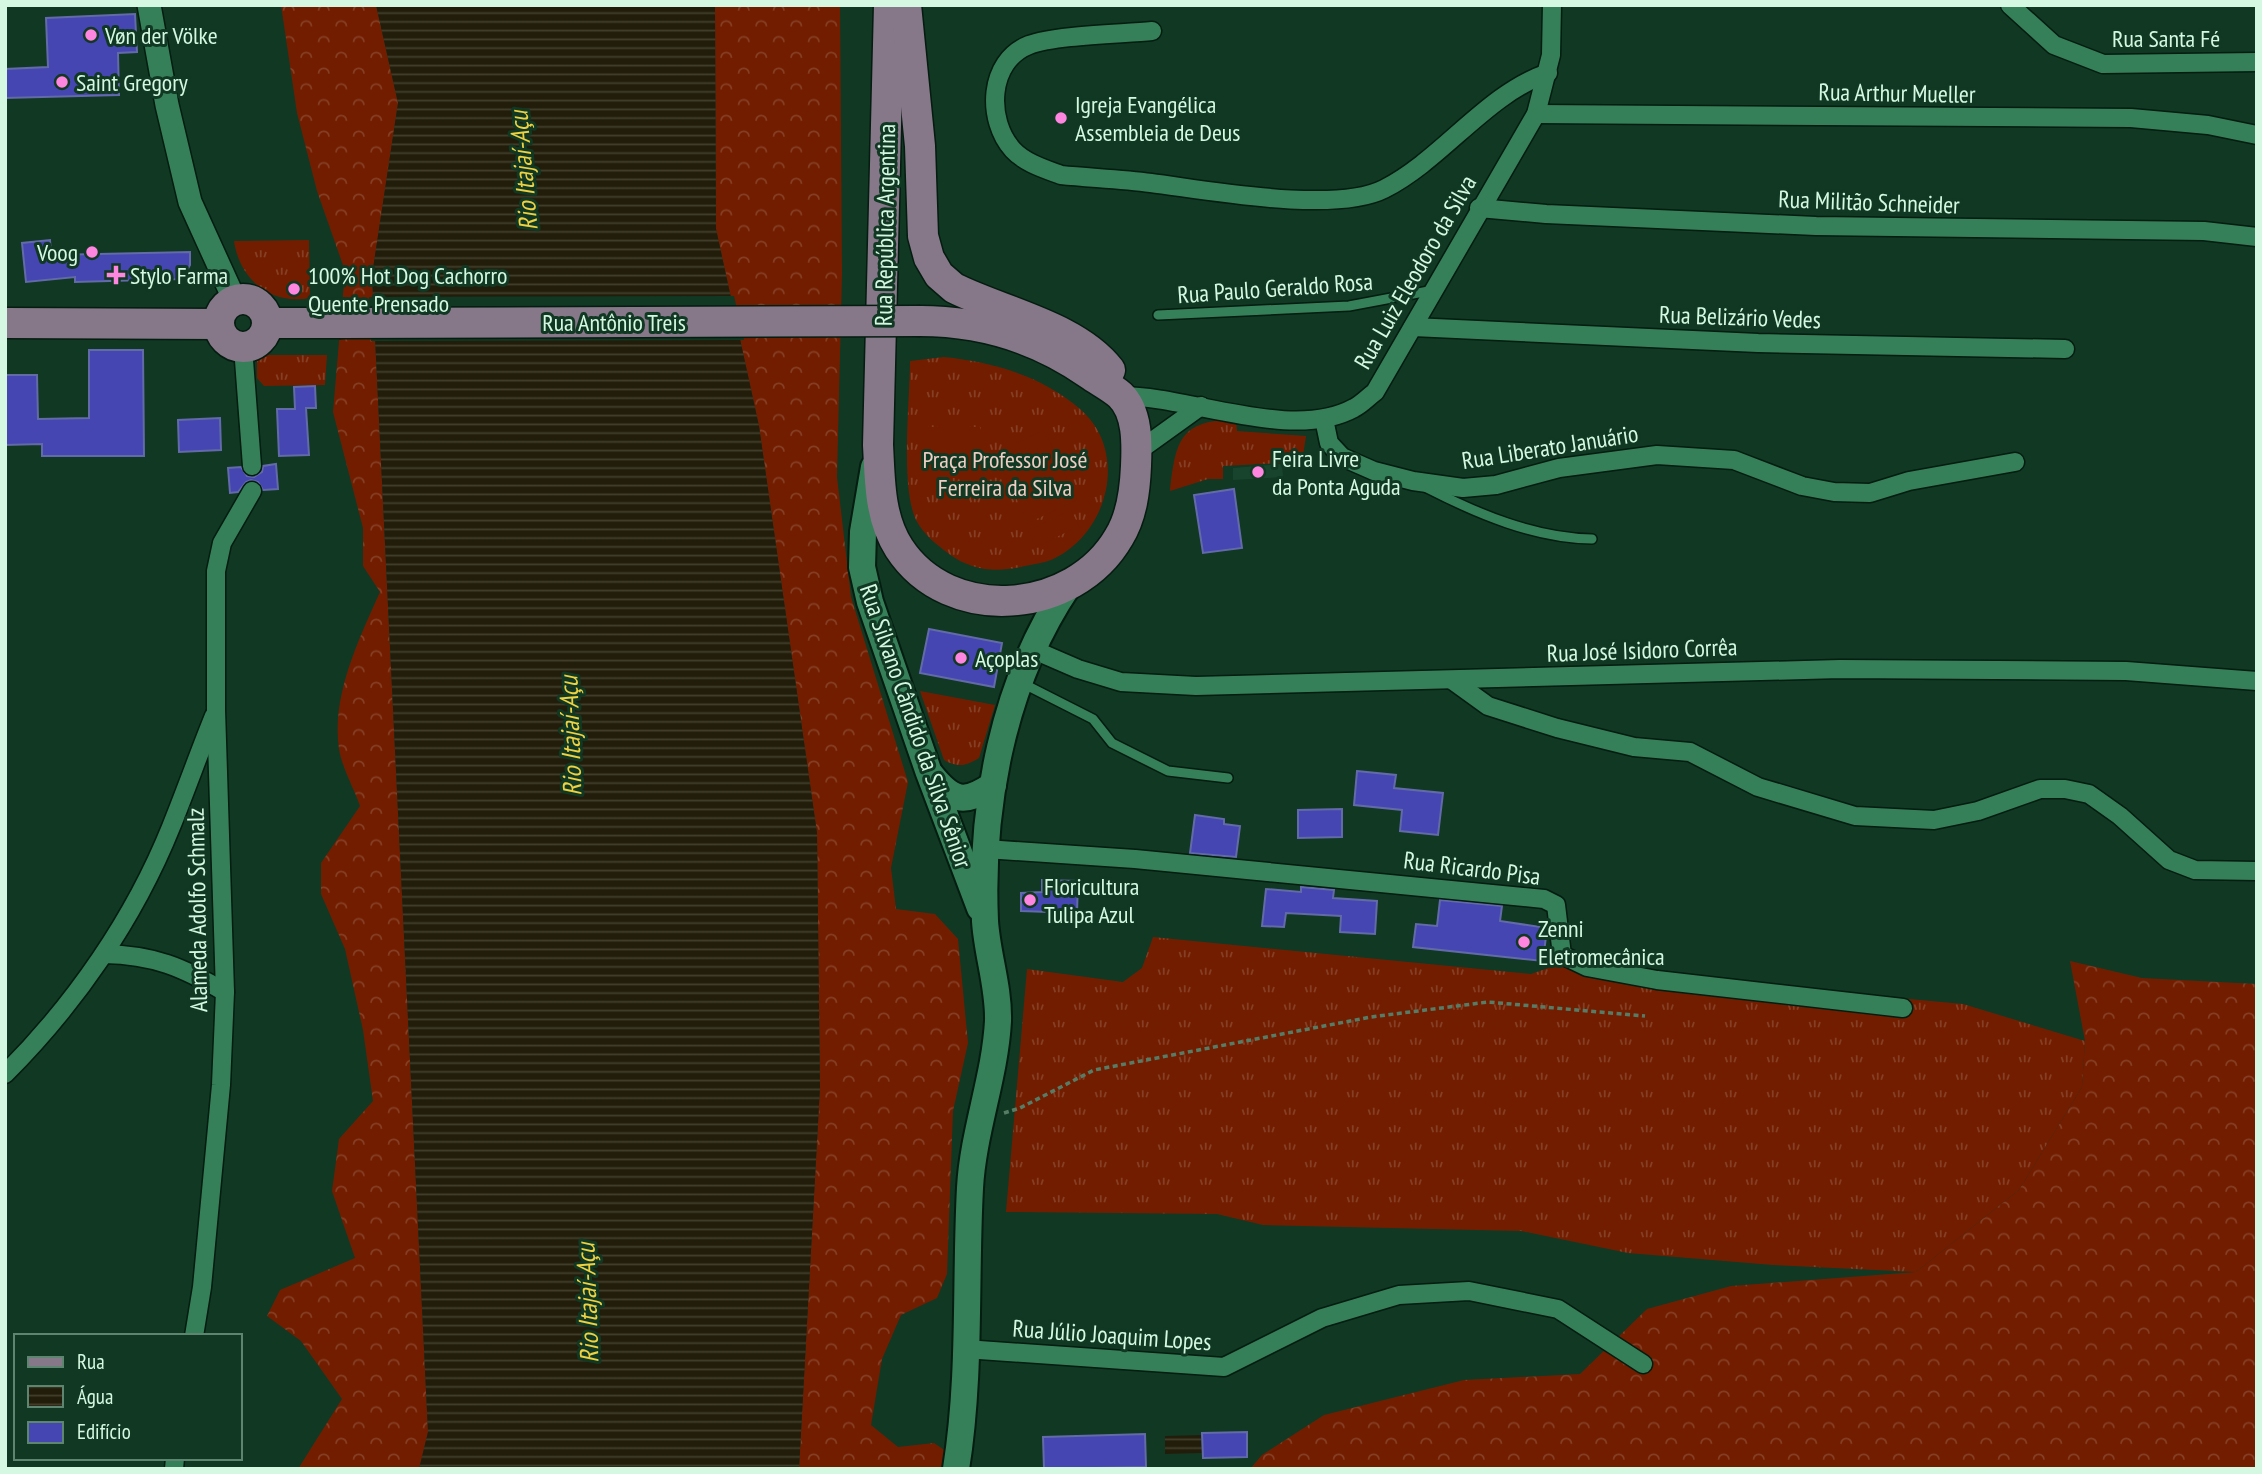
<svg xmlns="http://www.w3.org/2000/svg" width="2262" height="1474" viewBox="0 0 2262 1474" font-family="'PT Sans Narrow',sans-serif">
<style>
.built{fill:#18442d}
.grass{fill:url(#grass-tufts)}
.forest{fill:url(#forest-crowns)}
.pitch{fill:#721d00}
.water{fill:url(#water-rules)}
.pier{fill:#103823}
.building{fill:#4646b2;stroke:#636aa8;stroke-width:2}
.lines{fill:none;stroke-linecap:round;stroke-linejoin:round}
.service-casing{stroke:#051c10;stroke-width:12}
.minor-casing{stroke:#051c10;stroke-width:21}
.tertiary-casing{stroke:#051c10;stroke-width:26}
.secondary-casing{stroke:#051c10;stroke-width:30}
.primary-casing{stroke:#051c10;stroke-width:33}
.path{stroke:#567c66;stroke-width:3.5;stroke-dasharray:5 3.5;stroke-linecap:butt}
.service{stroke:#368059;stroke-width:9}
.minor{stroke:#368059;stroke-width:18}
.tertiary{stroke:#368059;stroke-width:23}
.secondary{stroke:#368059;stroke-width:26}
.primary{stroke:#877889;stroke-width:30}
.primary-bridge-casing{stroke:#051c10;stroke-width:33;stroke-linecap:butt}
.primary-bridge{stroke:#877889;stroke-width:30}
.poi-dot{fill:#fe85e0;stroke:#103823;stroke-width:2.5}
.labels{text-anchor:middle;dominant-baseline:central;stroke-width:6;stroke-linejoin:round;paint-order:stroke}
.poi-label{font-size:24px;fill:#d4f8e1;stroke:#103823;text-anchor:start}
.street-label{font-size:24px;fill:#d4f8e1;stroke:#103823}
.park-label{font-size:24px;fill:#eecdc3;stroke:#103823}
.water-label{font-size:26px;font-style:italic;fill:#edd141;stroke:#103823}
</style>
<defs>
<pattern id="grass-tufts" width="24" height="20" patternUnits="userSpaceOnUse" patternTransform="scale(1.75)"><rect width="24" height="20" fill="#721d00"/><path d="M3 7l-1-3M5 7V3M7 7l1-3M15 17l-1-3M17 17v-4M19 17l1-3" fill="none" stroke="#853f25"/></pattern>
<pattern id="forest-crowns" width="20" height="18" patternUnits="userSpaceOnUse" patternTransform="scale(1.75)"><rect width="20" height="18" fill="#721d00"/><path d="M2 6a3 3 0 1 1 6 0M12 15a3 3 0 1 1 6 0" fill="none" stroke="#853f25"/></pattern>
<pattern id="water-rules" width="6" height="5" patternUnits="userSpaceOnUse" patternTransform="scale(1.75)"><rect width="6" height="5" fill="#221d0a"/><path d="M0 2.5h6" fill="none" stroke="#413f2d"/></pattern>
</defs>
<rect width="100%" height="100%" fill="#103823"/>
<path class="built" d="M 1282,464 L 1283,477 L 1233,480 L 1233,468 Z"/>
<g class="grass">
<path d="M 309,240 L 310,298 C 270,305 240,280 234,241 Z"/>
<path d="M 257,355 L 327,355 L 325,385 L 264,386 L 257,378 Z"/>
<path d="M 944,357 C 993,362 1042,376 1080,409 C 1130,452 1108,535 1051,560 C 1043,563 1033,564 1025,566 C 998,573 972,571 949,554 C 937,545 923,534 916,520 C 900,486 910,400 910,361 Z"/>
<path d="M 1236,419 L 1237,431 L 1306,436 L 1302,462 L 1223,466 L 1223,479 L 1208,479 L 1170,491 C 1176,439 1180,421 1236,419 Z"/>
<path d="M 920,691 L 995,705 L 979,758 C 966,766 958,768 944,760 Z"/>
<path d="M 1153,937 L 1531,974 L 1554,966 L 1963,1004 L 2085,1041 L 2082,1087 L 2019,1190 L 1916,1272 L 1773,1265 L 1628,1253 L 1521,1231 L 1263,1225 L 1217,1214 L 1006,1212 L 1027,969 L 1123,982 L 1142,968 Z"/>
</g>
<g class="forest">
<path d="M 281,5 L 376,5 L 398,103 L 372,276 L 428,1432 L 419,1469 L 298,1469 L 342,1399 L 301,1341 L 267,1316 L 280,1290 L 355,1258 L 332,1191 L 339,1139 L 373,1101 L 363,1030 L 345,949 L 321,894 L 321,863 L 360,806 C 354,788 342,768 339,749 C 331,696 359,639 380,592 L 363,566 L 363,528 L 333,412 L 345,271 L 317,191 L 297,113 Z"/>
<path d="M 715,5 L 840,5 L 842,273 L 837,477 L 851,597 L 908,782 L 891,868 L 896,909 L 935,914 L 958,939 L 968,1043 L 953,1111 L 947,1274 L 937,1298 L 901,1315 L 882,1359 L 871,1425 L 898,1447 L 934,1443 L 972,1469 L 799,1469 L 820,1087 L 817,833 L 759,426 L 716,229 Z"/>
<path d="M 2070,961 L 2142,978 L 2257,984 L 2257,1469 L 1250,1469 L 1262,1455 L 1324,1415 L 1464,1380 L 1580,1374 L 1647,1309 L 1731,1286 L 1916,1272 L 2019,1190 L 2082,1087 L 2085,1041 Z"/>
</g>
<g class="pitch">
<rect x="925" y="427" width="55" height="51"/>
<path d="M 1044,430 L 1077,500 L 1028,523 L 995,453 Z"/>
<path d="M 1071,510 L 1079,526 L 1036,547 L 1028,531 Z"/>
</g>
<g class="water">
<path d="M 376,5 L 715,5 L 716,229 L 759,426 L 817,833 L 820,1087 L 799,1469 L 419,1469 L 428,1432 L 372,275 L 398,103 Z"/>
<path d="M 1201,1435 L 1202,1453 L 1165,1454 L 1165,1436 Z"/>
</g>
<path class="pier" d="M 734,296 L 744,340 L 371,341 L 369,297 Z"/>
<g class="building">
<path d="M 135,14 L 137,52 L 118,53 L 119,95 L 5,98 L 5,69 L 48,67 L 46,18 Z"/>
<path d="M 50,240 L 51,255 L 190,252 L 190,265 L 182,279 L 75,282 L 75,277 L 26,282 L 22,243 Z"/>
<path d="M 89,350 L 143,350 L 144,456 L 42,456 L 42,444 L 5,445 L 5,375 L 37,375 L 38,419 L 89,418 Z"/>
<path d="M 315,386 L 316,408 L 306,408 L 309,455 L 279,456 L 277,409 L 295,409 L 294,387 Z"/>
<path d="M 220,418 L 221,450 L 179,452 L 178,420 Z"/>
<path d="M 276,464 L 278,489 L 263,490 L 258,482 L 251,480 L 246,482 L 238,492 L 230,493 L 228,468 L 241,467 L 247,476 L 254,477 L 262,472 L 263,466 Z"/>
<path d="M 1234,489 L 1242,548 L 1203,553 L 1194,495 Z"/>
<path d="M 929,629 L 1002,643 L 994,687 L 920,673 Z"/>
<path d="M 1357,771 L 1396,775 L 1394,788 L 1443,793 L 1438,835 L 1400,831 L 1402,810 L 1354,805 Z"/>
<path d="M 1342,809 L 1342,837 L 1298,838 L 1298,810 Z"/>
<path d="M 1195,815 L 1224,819 L 1224,824 L 1240,826 L 1236,857 L 1190,853 Z"/>
<path d="M 1042,880 L 1078,881 L 1077,913 L 1021,911 L 1021,893 L 1042,892 Z"/>
<path d="M 1301,887 L 1334,890 L 1333,898 L 1377,901 L 1375,934 L 1340,932 L 1341,916 L 1286,913 L 1284,927 L 1262,926 L 1266,889 L 1301,892 Z"/>
<path d="M 1440,900 L 1502,906 L 1500,921 L 1547,928 L 1543,961 L 1413,947 L 1416,924 L 1437,926 Z"/>
<path d="M 1247,1432 L 1247,1457 L 1203,1458 L 1202,1433 Z"/>
<path d="M 1145,1434 L 1146,1467 L 1044,1469 L 1043,1437 Z"/>
</g>
<g class="lines">
<defs>
<g id="service">
<path d="M 1158,315 L 1349,306 L 1434,290"/>
<path d="M 1427,488 C 1478,514 1534,538 1592,539"/>
<path d="M 1022,683 L 1093,719 L 1112,743 L 1168,771 L 1228,778"/>
</g>
<g id="minor">
<path d="M 2010,5 L 2054,45 L 2103,64 L 2257,62"/>
<path d="M 1152,31 C 1121,34 1055,35 1029,45 C 988,61 986,120 1013,150 C 1025,163 1045,169 1061,175 C 1091,178 1121,179 1151,183 C 1207,190 1335,214 1384,189 C 1443,159 1486,94 1548,73"/>
<path d="M 1536,114 L 2131,118 L 2208,125 L 2257,135"/>
<path d="M 1479,208 L 1546,214 L 1816,226 L 2204,231 L 2257,237"/>
<path d="M 1413,327 L 1758,343 L 2065,349"/>
<path d="M 243,347 L 252,466"/>
<path d="M 1121,396 C 1190,396 1292,442 1354,408 C 1362,404 1368,397 1375,392 L 1536,114 L 1551,55 L 1552,5"/>
<path d="M 1324,419 L 1329,443 L 1342,457 L 1374,471 L 1413,481 L 1463,488 L 1496,485 L 1559,468 L 1657,455 L 1734,460 L 1802,486 L 1834,492 L 1870,493 L 1909,481 L 2015,462"/>
<path d="M 1137,452 L 1201,406"/>
<path d="M 1034,650 L 1078,669 L 1121,682 L 1196,686 L 1840,669 L 2126,671 L 2257,681"/>
<path d="M 1452,680 L 1488,706 L 1557,728 L 1634,747 L 1690,752 L 1758,787 L 1855,816 L 1934,820 L 1978,811 L 2040,789 L 2065,789 L 2089,794 L 2120,816 L 2169,860 L 2195,870 L 2257,871"/>
<path d="M 986,849 L 1135,859 L 1544,899 L 1556,905 L 1562,955 L 1587,967 L 1657,980 L 1903,1008"/>
<path d="M 104,954 C 154,955 182,967 225,992"/>
<path d="M 5,1074 C 75,1004 134,919 171,827 C 186,790 199,753 214,716"/>
<path d="M 194,1336 L 202,1287 L 221,1085 L 225,992 L 216,710 L 216,571 L 222,543 L 252,491"/>
<path d="M 965,1349 L 1224,1367 L 1322,1318 L 1399,1295 L 1469,1291 L 1558,1309 L 1643,1364"/>
<path d="M 174,1469 L 175,1458"/>
</g>
<path id="tertiary" d="M 149,5 L 167,105 L 190,202 L 235,301"/>
<g id="secondary">
<path d="M 874,467 L 863,532 L 862,567 L 870,602 L 929,773 L 980,908"/>
<path d="M 931,775 C 952,801 964,805 993,785"/>
<path d="M 956,1469 C 971,1376 965,1281 970,1188 C 973,1132 995,1077 998,1021 C 999,987 987,954 985,921 C 980,807 1003,682 1068,586"/>
</g>
<g id="primary">
<path d="M 889,5 L 878,445 C 880,479 879,517 899,548 C 949,625 1074,615 1119,537 C 1132,516 1135,490 1136,466 C 1137,444 1138,412 1120,395 C 1111,387 1099,381 1089,374 C 1038,338 982,321 920,321"/>
<path d="M 906,5 L 920,146 L 923,236 L 929,258 L 939,275 L 954,288 C 1002,312 1076,326 1110,370"/>
<circle cx="243" cy="323" r="24"/>
<path d="M 5,323 L 219,324"/>
<path d="M 267,323 L 339,323"/>
</g>
</defs>
<use href="#service" class="service-casing"/>
<use href="#minor" class="minor-casing"/>
<use href="#tertiary" class="tertiary-casing"/>
<use href="#secondary" class="secondary-casing"/>
<use href="#primary" class="primary-casing"/>
<path class="path" d="M 1004,1113 L 1020,1108 L 1094,1070 L 1371,1017 L 1488,1002 L 1645,1016"/>
<use href="#service" class="service"/>
<use href="#minor" class="minor"/>
<use href="#tertiary" class="tertiary"/>
<use href="#secondary" class="secondary"/>
<use href="#primary" class="primary"/>
<defs>
<path id="primary-bridge" d="M 339,323 L 920,321"/>
</defs>
<use href="#primary-bridge" class="primary-bridge-casing"/>
<use href="#primary-bridge" class="primary-bridge"/>
</g>
<g class="poi-dot">
<circle cx="91" cy="35" r="7"/>
<circle cx="62" cy="82" r="7"/>
<circle cx="1061" cy="118" r="7"/>
<circle cx="92" cy="252" r="7"/>
<path d="M112.5 264.5h7v7h7v7h-7v7h-7v-7h-7v-7h7z"/>
<circle cx="294" cy="289" r="7"/>
<circle cx="1258" cy="472" r="7"/>
<circle cx="961" cy="658" r="7"/>
<circle cx="1030" cy="900" r="7"/>
<circle cx="1524" cy="942" r="7"/>
</g>
<g class="labels">
<g class="poi-label">
<text x="105" y="35">Vøn der Völke</text>
<text x="76" y="82">Saint Gregory</text>
<text x="1075" y="104">Igreja Evangélica<tspan x="1075" dy="28">Assembleia de Deus</tspan></text>
<text x="78" y="252" text-anchor="end">Voog</text>
<text x="130" y="275">Stylo Farma</text>
<text x="308" y="275">100% Hot Dog Cachorro<tspan x="308" dy="28">Quente Prensado</tspan></text>
<text x="1272" y="458">Feira Livre<tspan x="1272" dy="28">da Ponta Aguda</tspan></text>
<text x="975" y="658">Açoplas</text>
<text x="1044" y="886">Floricultura<tspan x="1044" dy="28">Tulipa Azul</tspan></text>
<text x="1538" y="928">Zenni<tspan x="1538" dy="28">Eletromecânica</tspan></text>
</g>
<g class="street-label">
<text x="2166" y="38">Rua Santa Fé</text>
<text transform="translate(1897 93) rotate(1)">Rua Arthur Mueller</text>
<text transform="translate(1869 202) rotate(2)">Rua Militão Schneider</text>
<text transform="translate(885 225) rotate(-89)">Rua República Argentina</text>
<text transform="translate(1415 272) rotate(-60)">Rua Luiz Eleodoro da Silva</text>
<text transform="translate(1275 288) rotate(-4)">Rua Paulo Geraldo Rosa</text>
<text transform="translate(1740 317) rotate(2)">Rua Belizário Vedes</text>
<text x="614" y="322">Rua Antônio Treis</text>
<text transform="translate(1550 447) rotate(-9)">Rua Liberato Januário</text>
<text transform="translate(1642 650) rotate(-2)">Rua José Isidoro Corrêa</text>
<text transform="translate(916 726) rotate(71)">Rua Silvano Cândido da Silva Sênior</text>
<text transform="translate(1472 868) rotate(7)">Rua Ricardo Pisa</text>
<text transform="translate(197 910) rotate(-91)">Alameda Adolfo Schmalz</text>
<text transform="translate(1112 1335) rotate(4)">Rua Júlio Joaquim Lopes</text>
</g>
<g class="park-label">
<text x="1005" y="459">Praça Professor José<tspan x="1005" dy="28">Ferreira da Silva</tspan></text>
</g>
<g class="water-label">
<text transform="translate(523 171) rotate(-95)">Rio Itajaí-Açu</text>
<text transform="translate(570 736) rotate(-92)">Rio Itajaí-Açu</text>
<text transform="translate(587 1303) rotate(-92)">Rio Itajaí-Açu</text>
</g>
</g>
<rect width="2262" height="1474" fill="none" stroke="#d4f8e1" stroke-width="14"/>
<rect x="14" y="1334" width="228" height="126" fill="#103823" stroke="#5e856f" stroke-width="2"/>
<rect x="28" y="1357" width="35" height="10" fill="#877889" stroke="#5e856f" stroke-width="2"/>
<text x="77" y="1369" font-size="21" fill="#d4f8e1">Rua</text>
<rect x="28" y="1386" width="35" height="21" fill="url(#water-rules)" stroke="#5e856f" stroke-width="2"/>
<text x="77" y="1404" font-size="21" fill="#d4f8e1">Água</text>
<rect x="28" y="1422" width="35" height="21" fill="#4646b2" stroke="#5e856f" stroke-width="2"/>
<text x="77" y="1439" font-size="21" fill="#d4f8e1">Edifício</text>
</svg>
